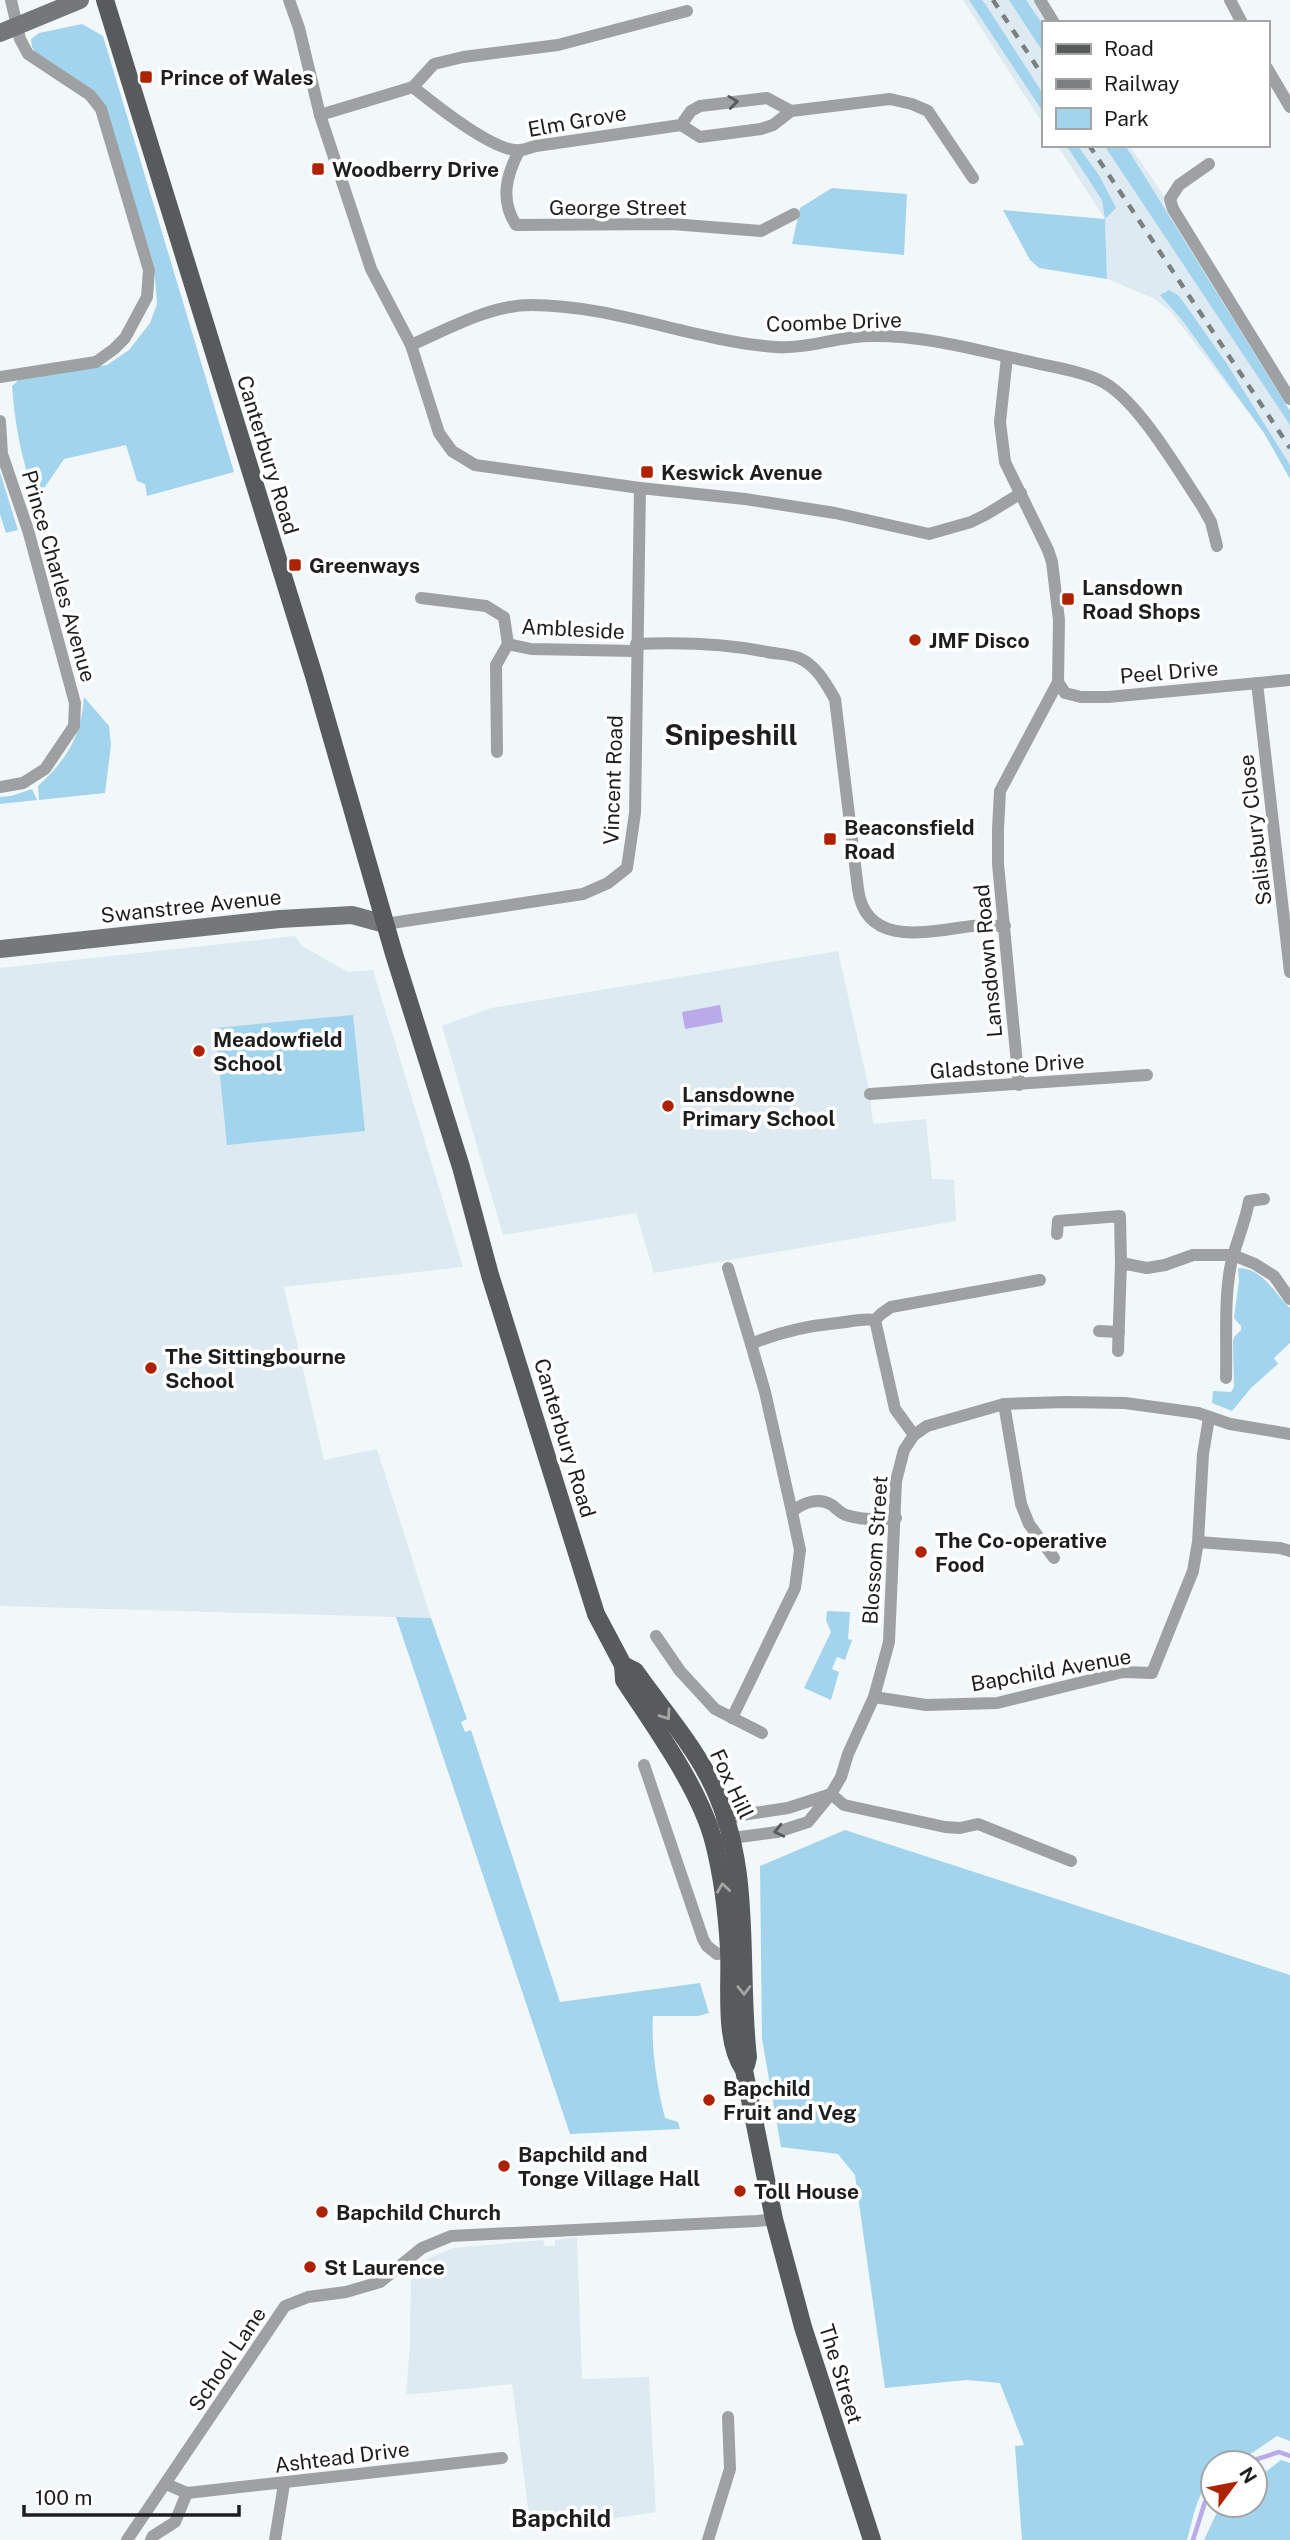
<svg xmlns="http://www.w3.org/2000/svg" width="1290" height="2540" viewBox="0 0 1290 2540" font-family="'Public Sans',sans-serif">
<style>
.built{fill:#deeaf1}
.green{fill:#a3d4ee}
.water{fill:#baaaea}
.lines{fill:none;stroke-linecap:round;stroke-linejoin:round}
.stream{stroke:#baaaea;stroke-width:4.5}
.street{stroke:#9ea1a1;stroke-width:12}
.secondary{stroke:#757878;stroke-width:18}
.primary{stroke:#575b5c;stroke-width:18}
.rail{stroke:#7c7f80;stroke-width:4.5;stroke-dasharray:9 9;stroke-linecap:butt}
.oneway{stroke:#56595a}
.oneway2{stroke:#a3a5a5}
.poi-dot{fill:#ae2101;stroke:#fff;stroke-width:2.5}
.labels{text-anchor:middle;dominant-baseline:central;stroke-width:7;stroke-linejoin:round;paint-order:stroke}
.poi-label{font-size:21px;font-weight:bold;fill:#1c1e1f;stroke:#fff;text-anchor:start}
.street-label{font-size:21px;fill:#1c1e1f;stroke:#fff}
.quarter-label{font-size:24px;font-weight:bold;fill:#1c1e1f;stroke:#fff}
.district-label{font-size:28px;font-weight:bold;fill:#1c1e1f;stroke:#fff}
</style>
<rect width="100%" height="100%" fill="#f2f7f9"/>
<g class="built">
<path d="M 963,0 L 1034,0 L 1048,23 L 1043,23 L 1043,124 Z"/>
<path d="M 1057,145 L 1129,145 L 1160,190 L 1290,411 L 1290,479 L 1264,433 L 1170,311 L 1153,298 L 1107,279 L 1105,219 Z"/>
<path d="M 295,936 L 302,946 L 348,972 L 373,970 L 463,1267 L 284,1287 L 324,1460 L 377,1449 L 431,1618 L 0,1606 L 0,968 Z"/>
<path d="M 838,951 L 870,1094 L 873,1124 L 926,1119 L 932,1179 L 954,1180 L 956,1221 L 654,1273 L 636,1213 L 503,1235 L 442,1026 L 491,1008 Z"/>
<path d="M 577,2237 L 582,2379 L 649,2377 L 656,2512 L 531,2531 L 512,2384 L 406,2395 L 410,2345 L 411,2266 L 453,2248 L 543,2240 L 545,2246 L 555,2246 L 555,2240 Z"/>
</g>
<g class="green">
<path d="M 969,0 L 982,0 L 986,5 L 1043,94 L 1043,112 Z"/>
<path d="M 1009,0 L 1026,0 L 1043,25 L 1043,52 Z"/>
<path d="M 82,24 L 103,36 L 234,472 L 147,496 L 145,484 L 137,481 L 126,445 L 64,459 L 36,500 C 22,461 15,428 12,386 L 21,378 L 107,365 L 129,350 L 150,323 L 157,304 L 154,265 L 106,110 L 36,54 L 32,47 L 31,39 L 39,33 Z"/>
<path d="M 1066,145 L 1077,145 L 1099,175 L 1116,208 L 1105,219 L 1107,279 L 1039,268 L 1030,260 L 1003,210 L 1105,219 L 1102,200 Z"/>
<path d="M 1104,145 L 1125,145 L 1132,156 L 1290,411 L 1290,425 Z"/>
<path d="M 832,188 L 907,194 L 904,255 L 792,244 L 800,208 Z"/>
<path d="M 1169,290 L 1178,295 L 1187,307 L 1227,364 L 1290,465 L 1290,479 L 1264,433 L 1182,320 L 1160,295 Z"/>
<path d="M 0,472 L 18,530 L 6,533 L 0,514 Z"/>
<path d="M 84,697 L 109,726 L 111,745 L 105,793 L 39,800 L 38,786 C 67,759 81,737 84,697 Z"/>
<path d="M 32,789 L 37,800 L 0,804 L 0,797 L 11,796 Z"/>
<path d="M 353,1015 L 365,1131 L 227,1145 L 215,1028 Z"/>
<path d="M 1238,1268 C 1263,1268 1274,1293 1290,1308 L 1290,1343 L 1274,1358 L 1278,1364 L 1251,1388 L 1232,1411 L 1212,1403 L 1213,1391 L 1231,1392 L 1234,1387 L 1233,1342 L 1234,1337 L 1241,1330 L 1241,1326 L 1234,1318 L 1239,1281 Z"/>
<path d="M 827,1611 L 850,1612 L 848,1639 L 852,1640 L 845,1660 L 837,1657 L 832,1669 L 839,1672 L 831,1700 L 804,1688 L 831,1632 L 826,1620 Z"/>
<path d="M 396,1617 L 431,1618 L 467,1719 L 461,1722 L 465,1732 L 471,1730 L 560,2002 L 700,1983 L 709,2013 L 698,2016 L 653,2016 C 651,2050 657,2086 665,2118 L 678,2122 L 680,2129 L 570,2134 Z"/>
<path d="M 845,1830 L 1290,1975 L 1290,2441 L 1277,2436 L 1237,2463 L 1213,2463 L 1213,2479 C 1196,2492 1193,2521 1187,2540 L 1022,2540 L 1015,2446 L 1024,2445 L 1000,2383 L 966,2380 L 885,2388 L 855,2175 L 838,2154 L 781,2147 L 762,2039 L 760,1866 Z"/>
<path d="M 1281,2460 L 1290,2463 L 1290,2540 L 1204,2540 L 1219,2508 L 1222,2505 L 1255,2505 L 1255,2480 Z"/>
</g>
<path class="water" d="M 720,1005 L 723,1022 L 685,1029 L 682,1012 Z"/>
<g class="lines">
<g class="stream">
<path d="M 1245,2463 L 1279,2452 L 1290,2456"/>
<path d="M 1193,2540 L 1205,2502"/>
</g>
<g class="street">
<path d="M 289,0 L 299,28 L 320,115 L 371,269 L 411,345 L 439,433 L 452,451 L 475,465 L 640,488 L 745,499 L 835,513 L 929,534 L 971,522 L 987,514 L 1021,493"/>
<path d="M 1040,0 L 1054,23"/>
<path d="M 1230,0 L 1242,23"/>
<path d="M 1267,68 L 1290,107"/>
<path d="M 413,87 C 434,104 495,153 520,150 C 525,150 531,147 536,146 L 681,125 L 691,111 L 700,106 L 767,98 L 791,111"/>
<path d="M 320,115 L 413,87 L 434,64 L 463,57 L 558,45 L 687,11"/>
<path d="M 681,125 L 700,137 L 761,129 L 773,125 L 791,111 L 890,99 L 912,104 L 928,111 L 973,178"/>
<path d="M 519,151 C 506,176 500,200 516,225 L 672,224 L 761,231 L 794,214"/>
<path d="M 1209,164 L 1179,185 L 1170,199 L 1173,209 L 1290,399"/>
<path d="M 411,345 C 448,329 490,305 531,305 C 614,305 694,341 776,347 C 809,349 839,336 871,336 C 924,335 976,350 1027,361 C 1050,367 1078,370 1099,380 C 1136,396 1179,472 1202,506 L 1211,522 L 1217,546"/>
<path d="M 1007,357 L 1000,422 L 1005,462 L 1048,550 L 1052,562 L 1059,620 L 1058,682 L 1000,791 L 998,829 L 998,864 L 1019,1085"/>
<path d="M 0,377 L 96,362 L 114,349 L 125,338 L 147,297 L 149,270 L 101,109 L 90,95 L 28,54 L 20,39 L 11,0"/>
<path d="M 0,421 L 2,454 L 28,530 L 75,703 L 74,726 L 45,769 L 23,783 L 0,787"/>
<path d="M 421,598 L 486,606 L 504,617 L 508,644 L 531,649 L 636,651"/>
<path d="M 636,644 C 681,642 723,643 767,652 C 777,654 790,654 799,658 C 817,666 826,684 835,699 L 858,889 C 866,949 930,931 972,926 C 983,925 994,926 1005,926"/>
<path d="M 1058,682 L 1065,693 L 1081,697 L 1108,697 L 1290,680"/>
<path d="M 1257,683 L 1290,972"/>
<path d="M 497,752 L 496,665 L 508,644"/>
<path d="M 385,924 L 583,894 L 608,883 L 627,868 L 635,813 L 640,488"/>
<path d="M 870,1094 L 1147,1075"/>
<path d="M 1057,1234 L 1058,1221 L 1120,1216 L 1121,1263"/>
<path d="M 728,1268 L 751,1344"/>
<path d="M 875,1320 L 881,1314 L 891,1307 L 1040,1280"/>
<path d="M 875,1320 L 895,1409 L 914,1435"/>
<path d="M 1099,1331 L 1119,1332"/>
<path d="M 1118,1351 L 1121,1263 L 1147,1268 L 1165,1265 L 1193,1255 L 1233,1255 L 1255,1264 L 1274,1276 L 1290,1299"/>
<path d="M 1226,1378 C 1227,1342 1224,1304 1230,1269 C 1234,1246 1245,1225 1249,1201 L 1264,1199"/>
<path d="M 1004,1404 L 1021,1504 L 1029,1524 L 1054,1558"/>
<path d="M 792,1512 L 765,1392 L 751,1344 C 779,1332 807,1326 837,1323 C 850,1322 862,1318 875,1320"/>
<path d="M 1198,1542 L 1280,1548 L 1290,1551"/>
<path d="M 656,1636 L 680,1671 L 715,1709 L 762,1733"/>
<path d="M 874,1697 L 926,1705 L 997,1703 L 1123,1672 L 1152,1673 L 1193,1571 L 1198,1542 L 1203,1454 L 1209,1418"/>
<path d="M 732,1718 L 795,1588 L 800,1550 L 792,1512 C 803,1502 819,1497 832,1505 C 837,1509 840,1513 846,1515 C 862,1520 879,1520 896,1518"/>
<path d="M 644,1765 L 703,1939 L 707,1946 L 717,1954 L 729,1953 L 736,1950"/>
<path d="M 831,1794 L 844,1805 L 945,1827 L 960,1828 L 978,1824 L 1071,1861"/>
<path d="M 720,1822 L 741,1815 L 788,1808 L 831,1794"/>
<path d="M 725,1839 L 777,1832 L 808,1822 L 831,1794 L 841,1777 L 848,1754 L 874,1697 L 889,1642 L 896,1481 L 904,1450 L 914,1435 L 927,1426 L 1004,1404 L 1066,1402 L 1125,1403 L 1198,1413 L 1230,1424 L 1290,1434"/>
<path d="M 166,2484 L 187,2493 L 502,2458"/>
<path d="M 127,2540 L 285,2306 L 308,2297 L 346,2292 L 380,2282 L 422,2248 L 451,2236 L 757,2221 L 774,2219"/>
<path d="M 151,2540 L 153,2536 L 175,2522 L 187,2493"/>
<path d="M 275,2540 L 284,2484"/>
<path d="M 708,2540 L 730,2469 L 728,2417"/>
</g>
<g class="secondary">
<path d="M 0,33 L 80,0"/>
<path d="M 0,949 L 280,919 L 352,915 L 385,924"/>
</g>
<g class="primary">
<path d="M 105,0 L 314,676 L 394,954 L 461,1167 L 490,1275 L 596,1614 L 623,1665 L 624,1680 C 654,1726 701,1790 714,1843 C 723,1878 727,1914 729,1949 C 731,1985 723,2040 744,2070 L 774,2219 L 803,2327 L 872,2540"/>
<path d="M 623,1665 L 635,1671 C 658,1704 690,1741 708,1776 C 755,1864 737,1962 748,2057 L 746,2065"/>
</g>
<g class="rail">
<path d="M 993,0 L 1043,76"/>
<path d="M 1089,145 L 1290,448"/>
</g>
</g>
<defs><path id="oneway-chevron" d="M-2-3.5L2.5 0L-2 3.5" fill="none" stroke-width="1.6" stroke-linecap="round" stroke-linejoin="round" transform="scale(1.75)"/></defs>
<g class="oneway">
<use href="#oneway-chevron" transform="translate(733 102) rotate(-7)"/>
<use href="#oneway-chevron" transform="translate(779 1831) rotate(167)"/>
</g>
<g class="oneway2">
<use href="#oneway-chevron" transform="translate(666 1715) rotate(55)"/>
<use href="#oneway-chevron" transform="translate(723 1888) rotate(-98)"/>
<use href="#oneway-chevron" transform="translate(744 1990) rotate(89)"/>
</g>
<g class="poi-dot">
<rect x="139" y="70" width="14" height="14" rx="3.5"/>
<rect x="311" y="162" width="14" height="14" rx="3.5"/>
<rect x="640" y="465" width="14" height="14" rx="3.5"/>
<rect x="288" y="558" width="14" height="14" rx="3.5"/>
<rect x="1061" y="592" width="14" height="14" rx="3.5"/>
<circle cx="915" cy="640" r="7"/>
<rect x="823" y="832" width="14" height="14" rx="3.5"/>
<circle cx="199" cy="1051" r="7"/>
<circle cx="668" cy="1106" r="7"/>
<circle cx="151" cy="1368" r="7"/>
<circle cx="921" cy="1552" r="7"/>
<circle cx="709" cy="2100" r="7"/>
<circle cx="504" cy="2166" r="7"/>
<circle cx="740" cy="2191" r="7"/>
<circle cx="322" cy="2212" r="7"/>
<circle cx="310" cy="2267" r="7"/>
</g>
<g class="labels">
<g class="poi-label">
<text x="160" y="77">Prince of Wales</text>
<text x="332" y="169">Woodberry Drive</text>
<text x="661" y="472">Keswick Avenue</text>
<text x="309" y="565">Greenways</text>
<text x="1082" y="587">Lansdown<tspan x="1082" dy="24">Road Shops</tspan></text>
<text x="929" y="640">JMF Disco</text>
<text x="844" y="827">Beaconsfield<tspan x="844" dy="24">Road</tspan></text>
<text x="213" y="1039">Meadowfield<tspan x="213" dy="24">School</tspan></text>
<text x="682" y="1094">Lansdowne<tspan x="682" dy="24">Primary School</tspan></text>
<text x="165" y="1356">The Sittingbourne<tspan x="165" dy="24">School</tspan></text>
<text x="935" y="1540">The Co-operative<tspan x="935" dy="24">Food</tspan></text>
<text x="723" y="2088">Bapchild<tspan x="723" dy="24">Fruit and Veg</tspan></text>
<text x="518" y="2154">Bapchild and<tspan x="518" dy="24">Tonge Village Hall</tspan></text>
<text x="754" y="2191">Toll House</text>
<text x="336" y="2212">Bapchild Church</text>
<text x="324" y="2267">St Laurence</text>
</g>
<g class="street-label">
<text transform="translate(577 121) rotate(-10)">Elm Grove</text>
<text x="618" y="207">George Street</text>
<text transform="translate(834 322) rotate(-2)">Coombe Drive</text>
<text transform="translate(268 455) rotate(73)">Canterbury Road</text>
<text transform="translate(59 576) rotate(74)">Prince Charles Avenue</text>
<text transform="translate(573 629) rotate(3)">Ambleside</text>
<text transform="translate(1169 672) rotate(-5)">Peel Drive</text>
<text transform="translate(613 780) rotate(-88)">Vincent Road</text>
<text transform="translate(1255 830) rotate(-97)">Salisbury Close</text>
<text transform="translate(191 906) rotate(-6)">Swanstree Avenue</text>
<text transform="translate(988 961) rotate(-95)">Lansdown Road</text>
<text transform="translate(1007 1066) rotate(-4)">Gladstone Drive</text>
<text transform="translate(565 1438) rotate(73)">Canterbury Road</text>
<text transform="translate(875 1550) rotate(-86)">Blossom Street</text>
<text transform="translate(1051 1670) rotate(-10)">Bapchild Avenue</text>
<text transform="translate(732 1784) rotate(65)">Fox Hill</text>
<text transform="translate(227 2359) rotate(-56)">School Lane</text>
<text transform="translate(841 2374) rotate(73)">The Street</text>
<text transform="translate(342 2457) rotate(-7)">Ashtead Drive</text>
</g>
<g class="quarter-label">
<text x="561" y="2518">Bapchild</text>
</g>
<g class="district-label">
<text x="731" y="734">Snipeshill</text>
</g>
</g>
<rect x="1042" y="21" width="228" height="126" fill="#ffffff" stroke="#a4a5a5" stroke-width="2"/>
<rect x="1056" y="44" width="35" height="10" fill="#575b5c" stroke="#a4a5a5" stroke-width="2"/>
<text x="1104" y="56" font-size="21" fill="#1c1e1f">Road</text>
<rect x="1056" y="79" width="35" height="10" fill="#7c7f80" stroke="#a4a5a5" stroke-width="2"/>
<text x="1104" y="91" font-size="21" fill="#1c1e1f">Railway</text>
<rect x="1056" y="108" width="35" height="21" fill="#a3d4ee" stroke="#a4a5a5" stroke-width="2"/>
<text x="1104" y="126" font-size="21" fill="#1c1e1f">Park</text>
<g transform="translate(1234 2484) rotate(58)"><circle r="33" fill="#ffffff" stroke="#a4a5a5" stroke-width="2"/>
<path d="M0-5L12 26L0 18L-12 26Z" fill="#ae2101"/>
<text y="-10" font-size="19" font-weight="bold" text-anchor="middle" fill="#1c1e1f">N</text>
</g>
<path d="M24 2505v10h215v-10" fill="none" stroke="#1c1e1f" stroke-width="3.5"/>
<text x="35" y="2505" font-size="21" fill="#1c1e1f" stroke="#ffffff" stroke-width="5" paint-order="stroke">100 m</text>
</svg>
